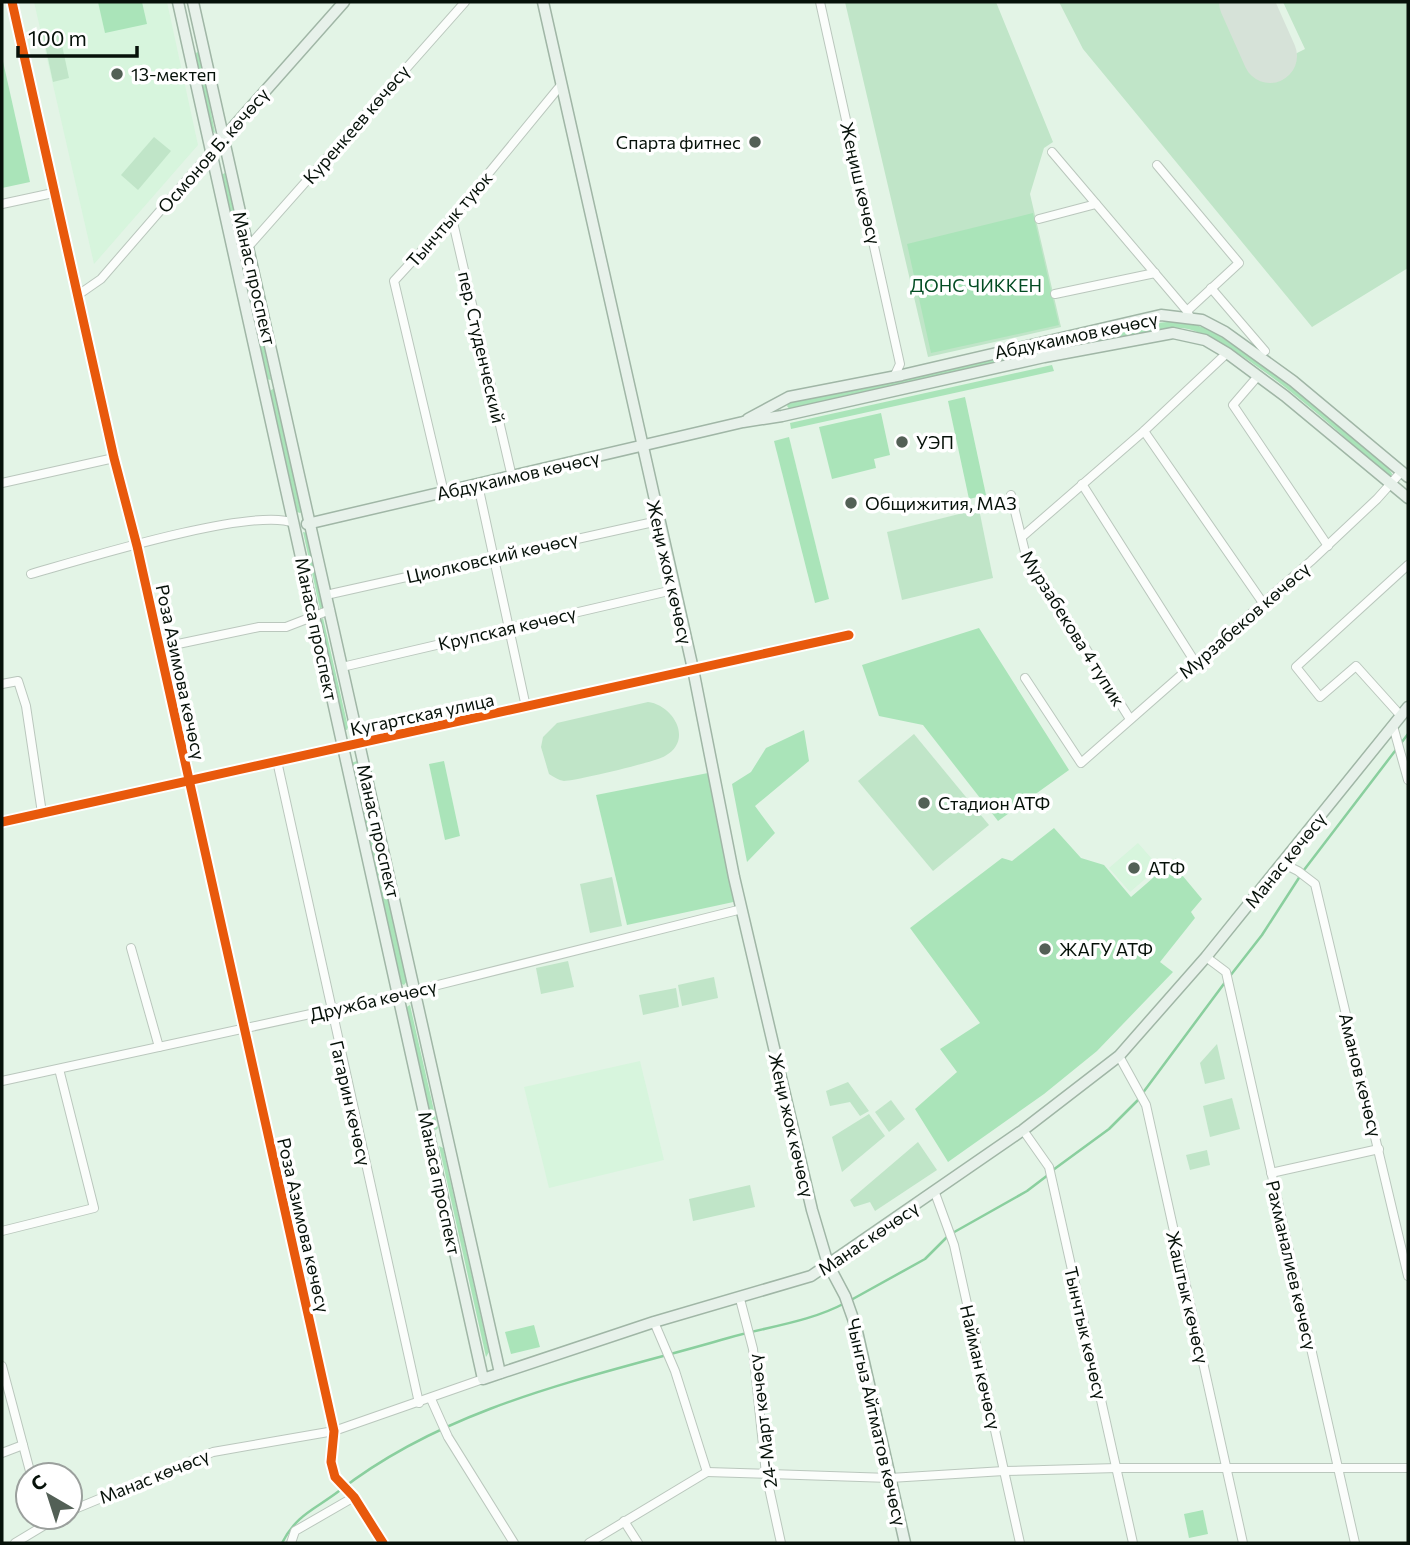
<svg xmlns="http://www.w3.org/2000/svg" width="1410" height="1545" viewBox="0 0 1410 1545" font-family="Commissioner,sans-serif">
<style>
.built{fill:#d7f5dd}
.green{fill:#c0e5c8}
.forest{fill:#aae4b9}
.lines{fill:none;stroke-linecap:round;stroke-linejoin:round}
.stream{stroke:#8acf9e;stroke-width:2.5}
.runway{stroke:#d6e2d8;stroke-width:54}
.minor-casing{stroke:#bac7bd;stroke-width:10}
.major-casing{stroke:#a0b6a6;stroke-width:13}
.minor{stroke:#fbfdfb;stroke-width:8}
.major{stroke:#e7f1ea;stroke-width:10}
.cycleway-casing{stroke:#fff;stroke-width:13}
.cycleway{stroke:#e8590c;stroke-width:9}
.poi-dot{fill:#536056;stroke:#fff;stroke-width:2.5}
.labels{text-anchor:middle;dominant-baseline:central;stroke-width:7;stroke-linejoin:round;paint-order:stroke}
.poi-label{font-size:18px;fill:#061109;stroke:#fff;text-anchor:start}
.street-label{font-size:18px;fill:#061109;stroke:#fff}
.park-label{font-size:18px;fill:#034c23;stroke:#fff}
</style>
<rect width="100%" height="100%" fill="#e3f4e6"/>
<g class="built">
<path d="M 34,2 L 167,2 L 198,145 L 94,264 Z"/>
<path d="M 1138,843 L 1159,867 L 1130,892 L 1109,868 Z"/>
<path d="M 640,1061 L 664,1160 L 549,1188 L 524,1087 Z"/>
</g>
<g class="green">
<path d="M 845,2 L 996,2 L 1053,142 L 1044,148 L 1030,194 L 1061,327 L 928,357 Z"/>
<path d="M 1059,2 L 1222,2 L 1256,77 L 1296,59 L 1295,54 L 1305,49 L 1283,2 L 1278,2 L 1408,2 L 1408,268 L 1312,327 L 1083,49 Z"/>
<path d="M 59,31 L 69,78 L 53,82 L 43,35 Z"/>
<path d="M 154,137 L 171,151 L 138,190 L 121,175 Z"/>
<path d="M 979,509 L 993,578 L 902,600 L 887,532 Z"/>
<path d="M 648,702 C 673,705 694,740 665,756 C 656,762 574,781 564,781 C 558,780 554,777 549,774 L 541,747 L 543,737 L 557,723 Z"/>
<path d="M 914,734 L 989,825 L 933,871 L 858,781 Z"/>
<path d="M 612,877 L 622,926 L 590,933 L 580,884 Z"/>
<path d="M 568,961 L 574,987 L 541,994 L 536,968 Z"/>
<path d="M 714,977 L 718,998 L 682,1006 L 678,985 Z"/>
<path d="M 676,988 L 679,1007 L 643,1015 L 639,995 Z"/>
<path d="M 1217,1044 L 1225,1079 L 1205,1084 L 1200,1063 Z"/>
<path d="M 848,1082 L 869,1111 L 860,1116 L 850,1102 L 830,1106 L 826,1091 Z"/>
<path d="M 1232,1098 L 1240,1129 L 1210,1137 L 1203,1106 Z"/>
<path d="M 891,1100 L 905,1119 L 889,1132 L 875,1112 Z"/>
<path d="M 869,1114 L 885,1136 L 842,1172 L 832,1137 Z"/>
<path d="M 918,1142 L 937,1170 L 875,1211 L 870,1202 L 854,1207 L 850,1200 Z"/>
<path d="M 1207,1150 L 1210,1165 L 1190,1170 L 1186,1155 Z"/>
<path d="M 750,1185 L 755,1207 L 693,1221 L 689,1199 Z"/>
</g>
<g class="forest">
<path d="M 98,2 L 142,2 L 147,24 L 105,33 Z"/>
<path d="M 197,52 L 200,54 L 215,133 L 212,131 L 195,55 Z"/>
<path d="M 2,57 L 30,182 L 2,188 Z"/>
<path d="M 225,173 L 247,268 L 244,271 L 221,175 Z"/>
<path d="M 1033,213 L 1059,325 L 931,353 L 907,244 Z"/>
<path d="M 246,276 L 249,276 L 271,380 L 266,379 Z"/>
<path d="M 1177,321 C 1190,323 1202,326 1213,332 C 1239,346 1387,457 1393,475 L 1389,476 C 1341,435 1246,345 1188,329 C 1179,327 1170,328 1161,329 L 1054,351 L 1048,348 L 1053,343 L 1147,324 Z"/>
<path d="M 1037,349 L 1038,353 L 790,410 L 787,406 L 789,402 Z"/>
<path d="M 1052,365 L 1054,371 L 791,429 L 790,423 Z"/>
<path d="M 274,388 L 302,512 L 300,513 L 297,512 L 270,391 Z"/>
<path d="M 965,397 L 986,495 L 969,499 L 948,401 Z"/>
<path d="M 881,413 L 890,455 L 874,459 L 876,468 L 832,479 L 819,427 Z"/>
<path d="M 789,437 L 829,599 L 815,603 L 774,441 Z"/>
<path d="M 303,532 L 308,533 L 324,606 L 320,609 Z"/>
<path d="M 323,618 L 348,727 L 347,730 L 343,729 L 319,621 Z"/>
<path d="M 979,628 L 1069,770 L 998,821 L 923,725 L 879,716 L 862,665 Z"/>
<path d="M 804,730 L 809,761 L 755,806 L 775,833 L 747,862 L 732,784 L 751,772 L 766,748 Z"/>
<path d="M 357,761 L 407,981 L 404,985 L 400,983 L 351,763 Z"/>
<path d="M 444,761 L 460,836 L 445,840 L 429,764 Z"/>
<path d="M 708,773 L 738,901 L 627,925 L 596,795 Z"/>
<path d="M 1054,828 L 1081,858 L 1104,865 L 1131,897 L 1176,858 L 1186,869 L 1182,875 L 1202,899 L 1191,912 L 1195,918 L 1160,962 L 1173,972 L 1097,1051 L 1044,1094 L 948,1162 L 915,1109 L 957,1072 L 940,1049 L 980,1023 L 910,928 L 1002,858 L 1012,861 Z"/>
<path d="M 410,1005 L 438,1128 L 436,1130 L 432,1129 L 405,1008 Z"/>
<path d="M 439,1146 L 443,1148 L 489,1352 L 486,1357 Z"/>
<path d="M 534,1325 L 540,1347 L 511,1354 L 505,1332 Z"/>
<path d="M 1203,1510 L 1208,1534 L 1189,1538 L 1184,1514 Z"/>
</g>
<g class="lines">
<g class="stream">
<path d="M 1230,976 L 1262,935 L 1304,870 L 1408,734"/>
<path d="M 1142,1094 L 1226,981"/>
<path d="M 1053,1170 L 1109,1129 L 1139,1099"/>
<path d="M 851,1300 L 925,1259 L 949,1235 L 1027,1191 L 1048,1175"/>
<path d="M 282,1543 C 297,1514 314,1510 339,1491 C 452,1403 594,1377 728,1338 C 766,1327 810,1322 845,1303"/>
</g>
<path class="runway" d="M 1246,2 L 1270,56"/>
<defs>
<g id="minor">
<path d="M 12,2 L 114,458 L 137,546 L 334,1431 L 331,1462 L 335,1477 L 354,1497 L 383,1543"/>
<path d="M 820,2 L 900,364 L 894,377"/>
<path d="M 1052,152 L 1187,311"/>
<path d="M 1157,165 L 1239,263 L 1187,311 L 1189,315"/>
<path d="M 2,204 L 53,193"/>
<path d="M 452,218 L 512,477"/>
<path d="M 1039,219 L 1096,204"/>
<path d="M 248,247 L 465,2"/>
<path d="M 1211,288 L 1265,351"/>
<path d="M 1055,294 L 1155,273"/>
<path d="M 78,295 L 101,279 L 211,152"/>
<path d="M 1258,376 L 1233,405 L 1328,546"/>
<path d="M 1144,431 L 1263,603"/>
<path d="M 2,483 L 114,458"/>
<path d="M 1082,484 L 1195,662"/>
<path d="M 478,485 L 526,707"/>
<path d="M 444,493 L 394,281 L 452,218 L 561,85"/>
<path d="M 1011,495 L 1025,552 L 1130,719"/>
<path d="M 1023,536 L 1144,431 L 1227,353"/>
<path d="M 31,574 C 80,560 253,506 294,523"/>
<path d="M 326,595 L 658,521"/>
<path d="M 159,648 L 259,627 L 286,627 L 330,610"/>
<path d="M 342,667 L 673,590"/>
<path d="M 1025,678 L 1081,763 L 1311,561 L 1377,499 L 1402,471"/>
<path d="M 2,684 L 18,681 L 26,706 L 42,813"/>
<path d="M 1401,716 L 1356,666 L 1320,697 L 1296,667 L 1408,565"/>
<path d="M 1393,726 L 1408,780"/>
<path d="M 277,761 L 419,1403"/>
<path d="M 2,822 L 849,635"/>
<path d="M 1282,863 L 1298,871 L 1315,884 L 1408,1276"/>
<path d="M 131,948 L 159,1047"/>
<path d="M 1206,957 L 1226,972 L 1355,1543"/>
<path d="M 1119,1056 L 1146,1105 L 1243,1543"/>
<path d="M 2,1081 L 398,995 L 742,909"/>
<path d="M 1023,1130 L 1049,1167 L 1133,1543"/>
<path d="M 1271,1173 L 1379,1149"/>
<path d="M 935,1193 L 954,1245 L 1020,1543"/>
<path d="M 2,1231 L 94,1208 L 59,1069"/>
<path d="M 740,1299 L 753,1349 L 766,1474 L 781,1543"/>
<path d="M 654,1322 L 675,1371 L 707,1472"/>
<path d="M 2,1366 L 31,1475"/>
<path d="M 431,1399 L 448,1437 L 514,1543"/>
<path d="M 2,1453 L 23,1445"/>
<path d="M 707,1472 L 890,1478 L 1004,1471 L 1117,1468 L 1408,1468"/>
<path d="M 70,1511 L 213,1452 L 334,1431 L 483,1379"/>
<path d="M 624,1521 L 638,1543"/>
<path d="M 15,1543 L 58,1517"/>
<path d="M 291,1543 L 295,1531 L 354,1497"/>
<path d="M 589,1543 L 707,1472"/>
</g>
<g id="major">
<path d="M 178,2 L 483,1379 L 654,1322 L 811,1276 L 1023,1130 L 1119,1056 L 1133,1040 L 1206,957 L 1408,707"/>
<path d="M 193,2 L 500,1373"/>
<path d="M 543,2 L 693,669 L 734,877 L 812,1210 L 828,1264 L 845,1296 L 856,1327 L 905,1543"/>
<path d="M 220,142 L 344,2"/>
<path d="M 748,419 L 789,397 L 902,375 L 1161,315 L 1202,320 L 1225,332 L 1293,381 L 1408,477"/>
<path d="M 307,524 L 743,422 L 782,416 L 1044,357 L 1173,333 L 1205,340 L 1227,353 L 1285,396 L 1408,498"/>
</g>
</defs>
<use href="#minor" class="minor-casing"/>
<use href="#major" class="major-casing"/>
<use href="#minor" class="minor"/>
<use href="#major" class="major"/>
<defs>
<g id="cycleway">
<path d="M 12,2 L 114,458 L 137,546 L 334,1431 L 331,1462 L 335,1477 L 354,1497 L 383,1543"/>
<path d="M 2,822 L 849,635"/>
</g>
</defs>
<use href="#cycleway" class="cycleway-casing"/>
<use href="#cycleway" class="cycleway"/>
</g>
<g class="poi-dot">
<circle cx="117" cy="74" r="7"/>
<circle cx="755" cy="142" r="7"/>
<circle cx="902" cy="442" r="7"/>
<circle cx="851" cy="503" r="7"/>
<circle cx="924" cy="803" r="7"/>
<circle cx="1134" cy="868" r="7"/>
<circle cx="1045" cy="949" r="7"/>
</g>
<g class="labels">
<g class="poi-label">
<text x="131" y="74">13-мектеп</text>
<text x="741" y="142" text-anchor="end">Спарта фитнес</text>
<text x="916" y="442">УЭП</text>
<text x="865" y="503">Общижития, МАЗ</text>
<text x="938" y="803">Стадион АТФ</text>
<text x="1148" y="868">АТФ</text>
<text x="1059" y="949">ЖАГУ АТФ</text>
</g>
<g class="street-label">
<text transform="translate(356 124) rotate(-49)">Куренкеев көчөсү</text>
<text transform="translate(213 150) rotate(-49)">Осмонов Б. көчөсү</text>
<text transform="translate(861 183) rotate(77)">Жеңиш көчөсү</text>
<text transform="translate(449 219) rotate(-49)">Тынчтык туюк</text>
<text transform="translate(255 278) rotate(77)">Манас проспект</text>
<text transform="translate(1076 335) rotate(-12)">Абдукаимов көчөсү</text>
<text transform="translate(482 347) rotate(77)">пер. Студенческий</text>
<text transform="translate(518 475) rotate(-13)">Абдукаимов көчөсү</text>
<text transform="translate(492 557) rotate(-13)">Циолковский көчөсү</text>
<text transform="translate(670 572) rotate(77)">Жеңи жок көчөсү</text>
<text transform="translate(1244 620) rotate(-41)">Мурзабеков көчөсү</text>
<text transform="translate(507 628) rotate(-13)">Крупская көчөсү</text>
<text transform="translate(1073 628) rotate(58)">Мурзабекова 4 тупик</text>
<text transform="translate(317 629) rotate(78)">Манаса проспект</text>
<text transform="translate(181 672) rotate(78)">Роза Азимова көчөсү</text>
<text transform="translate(422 714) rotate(-12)">Кугартская улица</text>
<text transform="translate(379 831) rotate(77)">Манас проспект</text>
<text transform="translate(1285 860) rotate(-51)">Манас көчөсү</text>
<text transform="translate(373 1000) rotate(-13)">Дружба көчөсү</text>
<text transform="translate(1361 1075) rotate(76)">Аманов көчөсү</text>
<text transform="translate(351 1103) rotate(77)">Гагарин көчөсү</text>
<text transform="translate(792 1125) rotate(77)">Жеңи жок көчөсү</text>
<text transform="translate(440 1183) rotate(78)">Манаса проспект</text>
<text transform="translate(304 1225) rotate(77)">Роза Азимова көчөсү</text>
<text transform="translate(868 1238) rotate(-34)">Манас көчөсү</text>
<text transform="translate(1292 1265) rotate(77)">Рахманалиев көчөсү</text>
<text transform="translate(1188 1297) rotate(77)">Жаштык көчөсү</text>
<text transform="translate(1086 1333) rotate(77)">Тынчтык көчөсү</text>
<text transform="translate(981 1367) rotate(77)">Найман көчөсү</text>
<text transform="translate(762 1421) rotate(-97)">24-Март көчөсү</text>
<text transform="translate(877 1422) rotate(77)">Чынгыз Айтматов көчөсү</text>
<text transform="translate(154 1476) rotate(-22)">Манас көчөсү</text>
</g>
<g class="park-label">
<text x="976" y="285">ДОНС ЧИККЕН</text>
</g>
</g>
<rect width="1410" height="1545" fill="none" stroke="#061109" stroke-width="7"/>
<g transform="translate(49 1496) rotate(321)"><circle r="33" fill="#ffffff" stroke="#9ba09d" stroke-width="2"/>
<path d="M0-5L12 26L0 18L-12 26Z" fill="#536056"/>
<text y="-10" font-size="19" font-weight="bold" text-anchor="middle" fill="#061109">С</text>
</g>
<path d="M18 46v10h119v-10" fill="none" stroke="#061109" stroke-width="3.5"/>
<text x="28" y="46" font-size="21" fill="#061109" stroke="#ffffff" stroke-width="5" paint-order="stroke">100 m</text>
</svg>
